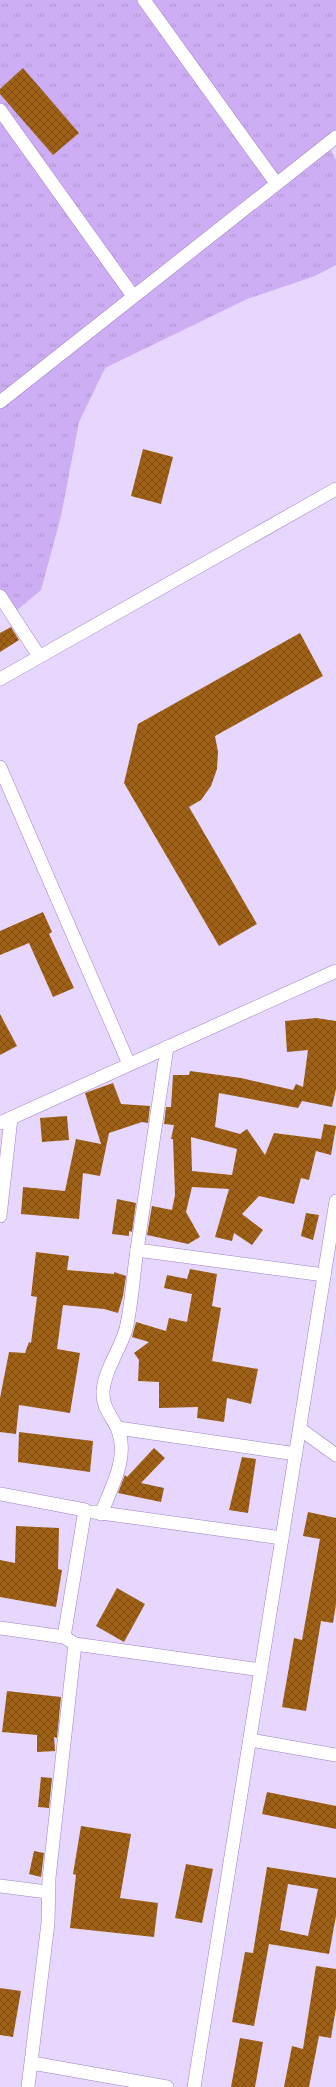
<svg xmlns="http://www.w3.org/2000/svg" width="336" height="2087" viewBox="0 0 336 2087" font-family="Mulish,sans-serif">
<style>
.grass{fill:url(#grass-tufts)}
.building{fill:url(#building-cross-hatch);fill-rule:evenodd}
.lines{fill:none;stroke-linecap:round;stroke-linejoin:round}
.street-casing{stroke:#9f83c0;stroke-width:14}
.street{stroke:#fff;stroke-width:13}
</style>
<defs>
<pattern id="grass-tufts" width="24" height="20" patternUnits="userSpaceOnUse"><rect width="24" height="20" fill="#cdaef4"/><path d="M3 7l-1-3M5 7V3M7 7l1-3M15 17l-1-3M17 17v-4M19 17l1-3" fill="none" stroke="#b095d1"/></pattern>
<pattern id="building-cross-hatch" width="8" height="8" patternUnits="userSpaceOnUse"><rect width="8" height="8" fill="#9f6115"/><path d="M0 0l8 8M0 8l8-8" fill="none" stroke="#814f13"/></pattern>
</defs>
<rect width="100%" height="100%" fill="#e7d6fe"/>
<path class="grass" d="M 0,0 L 336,0 L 336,131 L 324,137 L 336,160 L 336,265 L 315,276 L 247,299 L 105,368 L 79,422 L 61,516 L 41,590 L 15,612 L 0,609 Z"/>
<g class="building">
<path d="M 23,68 L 79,133 L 53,155 L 0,94 L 0,89 Z"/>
<path d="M 143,449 L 173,457 L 161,504 L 131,496 Z"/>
<path d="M 11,627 L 19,640 L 0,652 L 0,633 Z"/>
<path d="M 300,633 L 323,676 L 215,736 L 218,752 L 217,769 L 211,786 L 201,800 L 189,807 L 257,924 L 219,946 L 124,783 L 138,724 Z"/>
<path d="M 43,912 L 52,932 L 49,934 L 74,988 L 53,997 L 29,943 L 0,955 L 0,931 Z"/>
<path d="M 0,1014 L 17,1046 L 0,1055 Z"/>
<path d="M 316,1018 L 336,1021 L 336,1089 L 332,1107 L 302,1101 L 298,1108 L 219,1093 L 215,1127 L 240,1134 L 247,1129 L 265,1155 L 274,1133 L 321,1139 L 324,1124 L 336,1126 L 331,1155 L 316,1151 L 309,1180 L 301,1178 L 294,1204 L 259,1196 L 242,1214 L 263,1230 L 252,1245 L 234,1233 L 232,1241 L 215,1237 L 229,1189 L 192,1187 L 186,1212 L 200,1237 L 188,1244 L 147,1235 L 152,1206 L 172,1210 L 175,1195 L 173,1139 L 171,1139 L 174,1125 L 164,1124 L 166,1107 L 171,1107 L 173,1075 L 189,1075 L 190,1071 L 241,1078 L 293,1090 L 296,1084 L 303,1087 L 308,1050 L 287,1052 L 285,1021 ZM 191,1137 L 237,1149 L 232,1175 L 192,1171 Z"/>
<path d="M 113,1083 L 121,1104 L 150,1106 L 148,1123 L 142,1122 L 109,1133 L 100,1176 L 83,1173 L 79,1219 L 21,1214 L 23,1187 L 65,1191 L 76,1139 L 101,1144 L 85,1093 Z"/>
<path d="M 67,1116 L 69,1140 L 42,1142 L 40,1118 Z"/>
<path d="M 117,1199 L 136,1203 L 132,1232 L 129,1231 L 129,1236 L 112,1234 Z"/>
<path d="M 306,1213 L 319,1215 L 313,1240 L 301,1236 Z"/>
<path d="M 36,1252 L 69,1256 L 67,1270 L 114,1274 L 114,1272 L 126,1276 L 123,1296 L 118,1313 L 104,1309 L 63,1305 L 57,1349 L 80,1353 L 70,1413 L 19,1405 L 16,1434 L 0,1432 L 0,1398 L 9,1352 L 25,1353 L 29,1342 L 31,1343 L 37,1297 L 31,1296 Z"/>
<path d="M 190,1269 L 217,1274 L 212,1306 L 221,1308 L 212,1361 L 258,1369 L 251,1404 L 227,1398 L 224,1422 L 197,1418 L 198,1407 L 159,1408 L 159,1382 L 138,1381 L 139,1360 L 134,1353 L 149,1342 L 132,1337 L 136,1322 L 166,1331 L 169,1318 L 187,1322 L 192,1294 L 164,1288 L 167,1275 L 187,1279 Z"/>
<path d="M 19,1432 L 93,1441 L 90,1472 L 18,1462 Z"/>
<path d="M 154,1448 L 165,1458 L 141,1483 L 164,1488 L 161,1502 L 118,1493 L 125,1475 L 127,1477 Z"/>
<path d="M 242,1457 L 256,1459 L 248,1513 L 229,1510 Z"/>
<path d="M 308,1512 L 336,1518 L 336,1604 L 333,1623 L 321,1621 L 306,1711 L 282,1707 L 294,1638 L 302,1640 L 320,1539 L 303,1536 Z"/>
<path d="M 16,1526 L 59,1528 L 58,1569 L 62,1570 L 56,1607 L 0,1597 L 0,1560 L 15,1563 Z"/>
<path d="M 117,1588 L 145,1604 L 124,1642 L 96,1626 Z"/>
<path d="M 7,1691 L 61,1697 L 57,1738 L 54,1737 L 55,1751 L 37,1752 L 37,1735 L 2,1732 Z"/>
<path d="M 41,1777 L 52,1778 L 49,1808 L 38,1807 Z"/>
<path d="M 267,1792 L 336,1806 L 336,1829 L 262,1814 Z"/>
<path d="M 81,1826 L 131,1834 L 120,1898 L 158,1903 L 154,1937 L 70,1928 L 76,1875 L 73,1874 Z"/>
<path d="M 34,1851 L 44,1853 L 41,1877 L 29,1874 Z"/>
<path d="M 186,1864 L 213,1869 L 202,1923 L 175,1918 Z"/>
<path d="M 267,1867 L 336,1878 L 336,1916 L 329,1954 L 269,1944 L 254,2026 L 232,2022 L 245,1952 L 253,1953 ZM 288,1884 L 318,1889 L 308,1936 L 280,1930 Z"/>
<path d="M 316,1966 L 336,1969 L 336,2008 L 331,2038 L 319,2036 L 309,2087 L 284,2087 L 292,2046 L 303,2049 Z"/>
<path d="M 0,1988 L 21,1991 L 13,2037 L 0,2035 Z"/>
<path d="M 240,2038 L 263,2042 L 255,2087 L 231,2087 Z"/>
</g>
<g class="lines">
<defs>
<g id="street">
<path d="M 144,0 L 276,183"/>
<path d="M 0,110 L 133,296"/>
<path d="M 0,402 L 336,137"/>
<path d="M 0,596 L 39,656"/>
<path d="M 0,679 L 336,489"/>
<path d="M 0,767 L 129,1064"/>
<path d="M 167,1047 L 137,1250 L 324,1275"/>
<path d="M 0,1123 L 336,971"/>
<path d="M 0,1216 L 11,1118"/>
<path d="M 118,1428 L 296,1454"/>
<path d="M 300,1429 L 336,1455"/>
<path d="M 0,1494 L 85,1510 L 64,1637"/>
<path d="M 94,1512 L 282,1538"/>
<path d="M 101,1514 C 111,1488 129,1458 118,1430 C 112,1416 102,1408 103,1391 C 105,1369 120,1350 126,1329 C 132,1303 133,1276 137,1250"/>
<path d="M 0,1628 L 64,1637 L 75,1644 L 261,1670"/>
<path d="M 250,1740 L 336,1755"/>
<path d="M 0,1886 L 47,1892"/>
<path d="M 32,2063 L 167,2087"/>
<path d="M 28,2087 L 48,1923 L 49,1878 L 75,1644"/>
<path d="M 194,2087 L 336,1201"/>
</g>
</defs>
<use href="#street" class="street-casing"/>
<use href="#street" class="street"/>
</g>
</svg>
